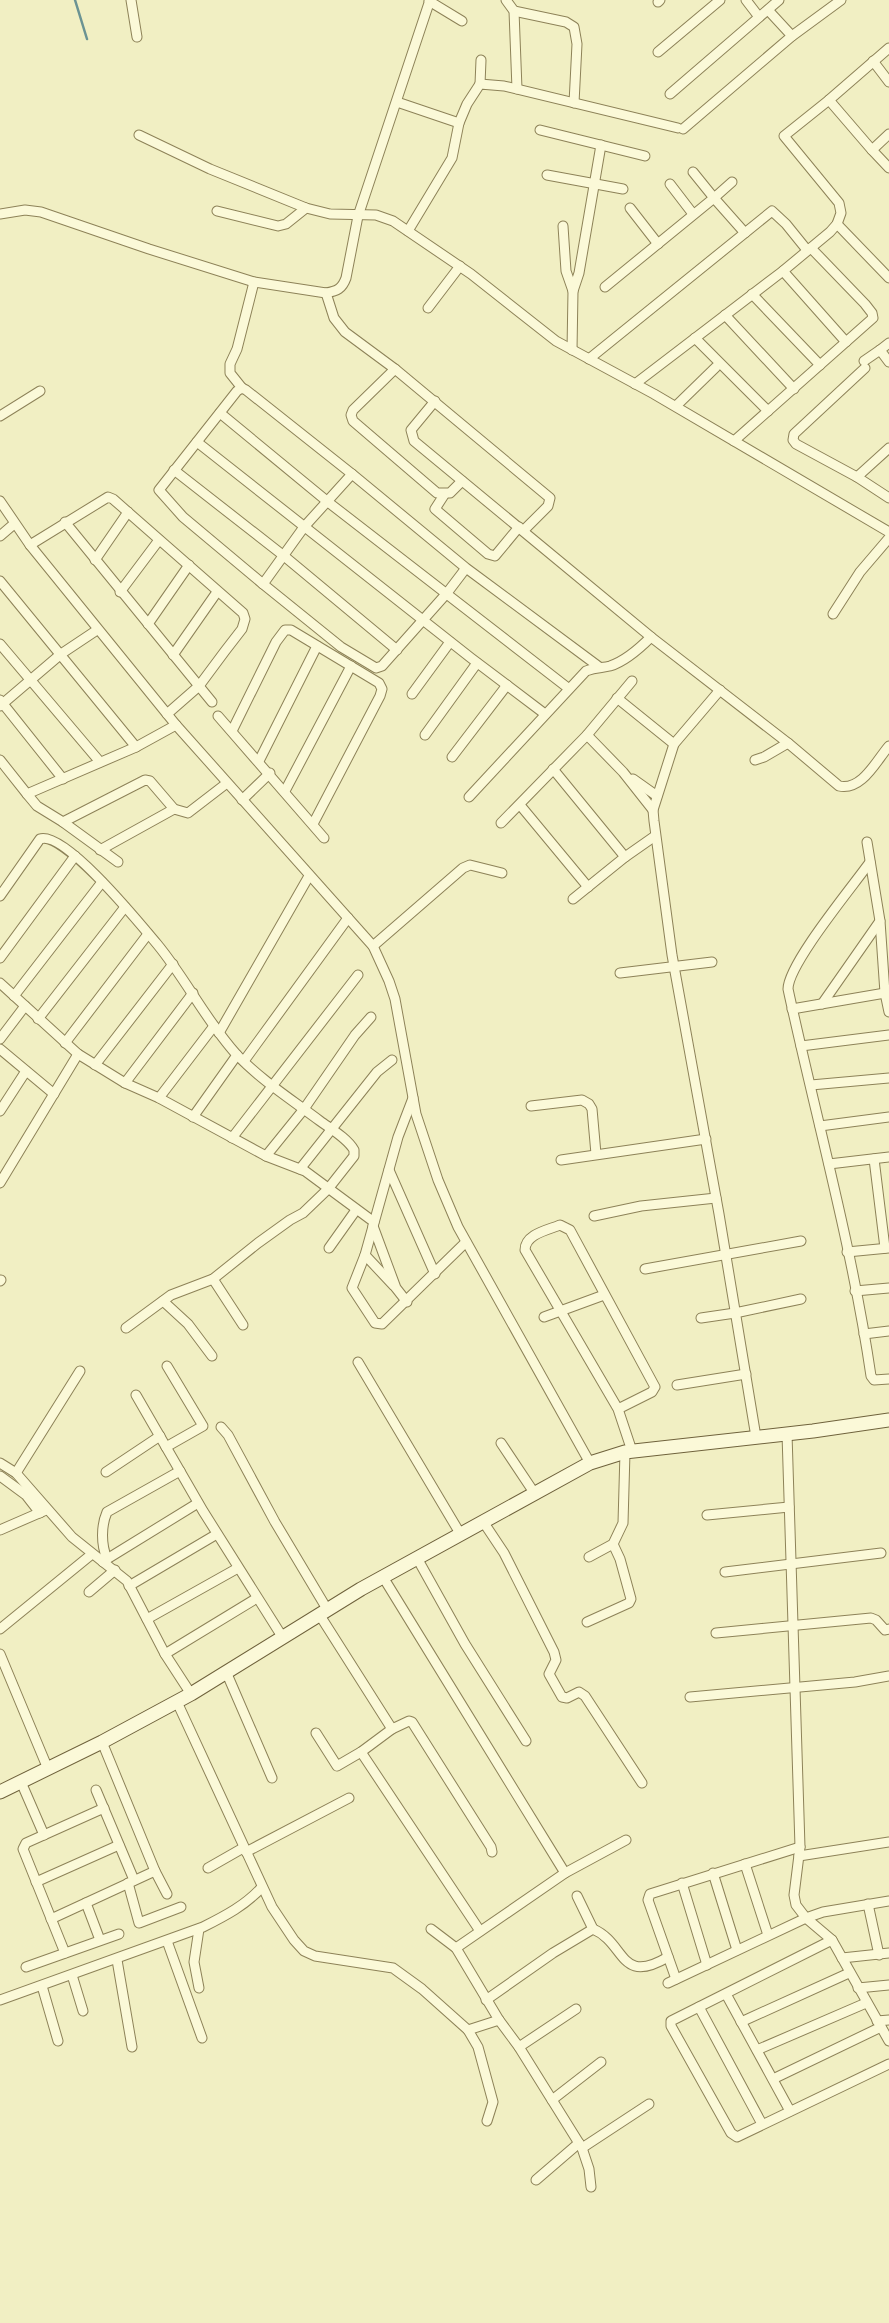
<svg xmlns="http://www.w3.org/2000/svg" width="889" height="2323" viewBox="0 0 889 2323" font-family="Bitter,serif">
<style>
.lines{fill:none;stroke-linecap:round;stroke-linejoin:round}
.stream{stroke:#6b9393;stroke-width:2.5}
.street-casing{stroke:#8d8258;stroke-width:11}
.secondary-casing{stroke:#6f623c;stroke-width:15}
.street{stroke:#fbf9d8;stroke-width:9}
.secondary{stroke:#fbf9d8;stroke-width:13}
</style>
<rect width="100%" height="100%" fill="#f1efc3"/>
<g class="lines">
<path class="stream" d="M 75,0 L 87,39"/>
<defs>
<g id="street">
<path d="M 131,0 L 137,37"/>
<path d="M 506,0 L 514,11 L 517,89"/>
<path d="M 746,0 L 759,17"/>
<path d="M 429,1 L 462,21"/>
<path d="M 658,2 L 660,0"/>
<path d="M 768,10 L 792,36"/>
<path d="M 514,11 L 566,22 L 574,27 L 577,44 L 574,103"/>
<path d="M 658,52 L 720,0"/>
<path d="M 873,61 L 889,82"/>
<path d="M 480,84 L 481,60"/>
<path d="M 670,94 L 779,0"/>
<path d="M 829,100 L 872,150 L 889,134"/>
<path d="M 397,102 L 459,123 L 452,158 L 408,231"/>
<path d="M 459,123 L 467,104 L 480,84 L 504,86 L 678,128"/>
<path d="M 683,129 L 792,36 L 841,0"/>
<path d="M 540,130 L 645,156"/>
<path d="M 139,135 L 210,169 L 306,208 L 330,214 L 376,215 L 393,221 L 471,274 L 556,341 L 654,394 L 889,532"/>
<path d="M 872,150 L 889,168"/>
<path d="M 693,172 L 714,198 L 732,182"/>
<path d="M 547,175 L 623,189"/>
<path d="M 670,184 L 693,214"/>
<path d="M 630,208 L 658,244"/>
<path d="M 217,211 L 278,226 L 286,224 L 306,208"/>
<path d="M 0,214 L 25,210 L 41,212 L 149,249 L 254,282 L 326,293 C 337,291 342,289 346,278 L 358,216 L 430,0"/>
<path d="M 837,224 L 889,278"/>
<path d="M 563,226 L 566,271 L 573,291"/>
<path d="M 783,271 L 846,342"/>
<path d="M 605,287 L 714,198 L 745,233"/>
<path d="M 326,293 L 334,318 L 345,332 L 395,369 L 353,410 L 351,415 L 353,421 L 437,493 L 450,493 L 462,481"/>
<path d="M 752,294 L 820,365"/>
<path d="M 428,308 L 460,266"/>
<path d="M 725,315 L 794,389"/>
<path d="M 695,338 L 768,411"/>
<path d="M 889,343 L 880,350 L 889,362"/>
<path d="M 572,350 L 573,291 L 579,273 L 601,145"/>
<path d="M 589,359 L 772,211 L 786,224 L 807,250"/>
<path d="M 864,361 L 880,350"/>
<path d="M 865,368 L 794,434 L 793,440 L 796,444 L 857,477 L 889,498"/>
<path d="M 395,369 L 550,498 L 548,506 L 524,530"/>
<path d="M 635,384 L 783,271 L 830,232 L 837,224 L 841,213 L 839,203 L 784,136 L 829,100 L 889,48"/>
<path d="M 242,388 L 230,373 L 230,364 L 237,349 L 254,282"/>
<path d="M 435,401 L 411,430 L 414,441 L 651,637 L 788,743 L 839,786 C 862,791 876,761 889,746"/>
<path d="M 676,406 L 716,367"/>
<path d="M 220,413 L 328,502 L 568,688"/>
<path d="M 0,416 L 40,391"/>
<path d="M 734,441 L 873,318 L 872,313 L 865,304 L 811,248"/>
<path d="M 197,442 L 471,658 L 545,714"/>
<path d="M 174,470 L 284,556 L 397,650"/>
<path d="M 857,477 L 889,448"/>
<path d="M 444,495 L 435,509 L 488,554 L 495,556 L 519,527"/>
<path d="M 0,501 L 30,545 L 176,725 L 373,946 L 389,981 L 395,999 L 416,1114 L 438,1180 L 458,1227 L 590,1463"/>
<path d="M 65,522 L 212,702"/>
<path d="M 0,536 L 14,524"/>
<path d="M 30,545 L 108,497 L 113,499 L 243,613 L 245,619 L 242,629 L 225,651 L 199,686 L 167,714"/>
<path d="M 95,560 L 128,512"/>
<path d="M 466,568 L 447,593 L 382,666 L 376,668 L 341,647 L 263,584 L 304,527 L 352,474 L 466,568 L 598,666"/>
<path d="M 0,581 L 136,747"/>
<path d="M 263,584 L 183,517 L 159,490 L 237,391 L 242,388 L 246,390 L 352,474"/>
<path d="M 120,592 L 159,540"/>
<path d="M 833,614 L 860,572 L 889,538"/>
<path d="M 148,624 L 189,565"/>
<path d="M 0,644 L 100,762"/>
<path d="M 173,655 L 217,592"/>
<path d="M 720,690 L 674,744 L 653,810 L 654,821 L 672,955 L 719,1214 L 756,1437"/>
<path d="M 412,694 L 450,642"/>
<path d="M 617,698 L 674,744"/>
<path d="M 0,700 L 63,779"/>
<path d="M 0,706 L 61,654 L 97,630"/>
<path d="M 218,716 L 324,838"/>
<path d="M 232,731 L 276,642 L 285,630 L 291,630 L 379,683 L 382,689 L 380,696 L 313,824"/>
<path d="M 425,735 L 477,663"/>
<path d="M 587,735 L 623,772 L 653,810"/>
<path d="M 452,757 L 507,685"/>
<path d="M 0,760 L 27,794 L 136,747 L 176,725"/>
<path d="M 755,760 L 764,757 L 788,743"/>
<path d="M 259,761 L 317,646"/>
<path d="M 553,769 L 625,857"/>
<path d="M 633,779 L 657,796"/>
<path d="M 285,791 L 351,666"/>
<path d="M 27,794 L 37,806 L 63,822 L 145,780 L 150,781 L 174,809 L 188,813 L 227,783"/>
<path d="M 469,797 L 586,671 C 596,667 602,668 610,666 C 626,661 640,648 651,637"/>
<path d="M 242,800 L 270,773"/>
<path d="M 520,805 L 588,887"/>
<path d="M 63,822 L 118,862"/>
<path d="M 501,823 L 587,735 L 632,681"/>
<path d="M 867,842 L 880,921 L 885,993 L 889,1012"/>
<path d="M 100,850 L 174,809"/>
<path d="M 870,862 C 853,886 788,964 788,989 C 816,1118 852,1246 871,1376 L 874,1380 L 889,1379"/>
<path d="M 0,896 L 40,839 C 64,830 141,925 157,944 C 186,979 206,1021 237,1055 C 261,1080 292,1100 320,1121 C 331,1129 347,1138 354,1150 L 354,1156 L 328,1189 L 303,1213 L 290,1220 L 258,1243 L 213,1279 L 171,1295 L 126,1328"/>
<path d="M 573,899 L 625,857 L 655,836"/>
<path d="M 373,946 L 463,868 L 470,865 L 502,873"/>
<path d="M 0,958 L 75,856"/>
<path d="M 620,973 L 712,962"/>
<path d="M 0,983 L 78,1054 L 125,1083 L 159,1098 L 266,1156 L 305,1171 L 374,1222"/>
<path d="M 14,996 L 102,882"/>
<path d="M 822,1004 L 880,921"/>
<path d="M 792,1009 L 885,993"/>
<path d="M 38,1019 L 125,907"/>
<path d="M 219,1033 L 309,876"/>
<path d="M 0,1039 L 25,1006"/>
<path d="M 65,1043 L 148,934"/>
<path d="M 801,1046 L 889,1035"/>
<path d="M 0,1049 L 54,1094"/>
<path d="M 244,1061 L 348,918"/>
<path d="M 95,1065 L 173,964"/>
<path d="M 125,1083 L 193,993"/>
<path d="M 811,1085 L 889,1078"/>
<path d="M 159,1098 L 214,1026"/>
<path d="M 413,1098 L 398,1137 L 365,1255 L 352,1288 L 375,1323 L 382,1324 L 466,1242"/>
<path d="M 531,1106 L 582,1100 L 589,1104 L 592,1109 L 596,1154"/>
<path d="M 0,1111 L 26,1071"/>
<path d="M 193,1117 L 237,1055"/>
<path d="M 820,1126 L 889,1117"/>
<path d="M 232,1138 L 358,975"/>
<path d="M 266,1156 L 304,1109 L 355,1035 L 371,1017"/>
<path d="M 874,1159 L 885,1248"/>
<path d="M 561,1160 L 706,1139"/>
<path d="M 829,1164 L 889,1157"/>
<path d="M 300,1169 L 377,1072 L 392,1060"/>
<path d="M 389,1170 L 435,1274"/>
<path d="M 0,1183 L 78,1054"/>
<path d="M 594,1216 L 641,1206 L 716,1198"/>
<path d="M 373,1226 L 396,1288 L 407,1302"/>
<path d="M 329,1248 L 356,1210"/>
<path d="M 847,1252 L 889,1248"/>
<path d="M 365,1255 L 394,1286"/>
<path d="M 645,1269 L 801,1241"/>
<path d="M 213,1279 L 243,1325"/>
<path d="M 0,1281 L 1,1280"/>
<path d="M 855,1291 L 889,1288"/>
<path d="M 163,1301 L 188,1324 L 212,1356"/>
<path d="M 544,1317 L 604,1295"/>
<path d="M 701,1318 L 735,1313 L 801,1299"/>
<path d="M 864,1334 L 889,1331"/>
<path d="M 358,1362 L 461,1535"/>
<path d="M 677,1385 L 746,1374"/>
<path d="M 136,1395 L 203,1511 L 283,1638"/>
<path d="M 618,1409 L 652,1392 L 655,1387 L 570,1230 L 560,1225 C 548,1230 525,1234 525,1250 L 618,1409 L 632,1451"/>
<path d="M 221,1427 L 228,1435 L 275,1522 L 327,1609"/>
<path d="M 787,1434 L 800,1847 L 794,1895 L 796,1905 L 806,1918 L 832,1940 L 889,2041"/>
<path d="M 501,1443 L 535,1494"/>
<path d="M 166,1447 L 203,1426 L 167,1366"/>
<path d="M 0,1463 L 16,1473 L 72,1537 L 127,1581 L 165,1654 L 191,1694"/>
<path d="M 106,1472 L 160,1436"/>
<path d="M 16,1473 L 80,1371"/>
<path d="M 0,1476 L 26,1495 L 40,1513"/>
<path d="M 707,1515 L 789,1507"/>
<path d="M 484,1523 L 504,1553 L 554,1652 L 556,1660 L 549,1674 L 562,1697 L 567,1698 L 579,1692 L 585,1696 L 642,1783"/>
<path d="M 0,1530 L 46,1510"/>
<path d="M 589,1557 L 613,1544 L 623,1523 L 625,1452"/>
<path d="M 417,1558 L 465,1644 L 526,1741"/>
<path d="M 107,1559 L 198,1503"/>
<path d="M 103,1562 L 107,1559 C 101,1544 101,1526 107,1512 L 180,1471"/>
<path d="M 725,1572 L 881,1553"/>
<path d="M 383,1577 L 565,1873"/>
<path d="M 129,1586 L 217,1534"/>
<path d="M 89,1592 L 115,1570"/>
<path d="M 319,1614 L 392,1729"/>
<path d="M 147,1619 L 238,1568"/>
<path d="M 587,1622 L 629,1603 L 631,1599 L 620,1559 L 613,1544"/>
<path d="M 0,1629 L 92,1554"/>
<path d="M 716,1633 L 871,1618 L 876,1620 L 885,1630 L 889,1629"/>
<path d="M 0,1654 L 48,1769"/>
<path d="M 165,1654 L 257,1598"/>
<path d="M 227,1674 L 272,1778"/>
<path d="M 690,1697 L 855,1682 L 889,1676"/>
<path d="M 177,1702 L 272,1907 L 294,1940 L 304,1951 L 315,1956 L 393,1968 L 422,1989 L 468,2030 L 499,2020"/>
<path d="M 316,1733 L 337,1766 L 361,1752 L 392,1729 L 409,1721 L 412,1722 L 491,1847 L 492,1852"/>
<path d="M 102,1742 L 155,1871 L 167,1894"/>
<path d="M 361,1752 L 480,1931"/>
<path d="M 21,1782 L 44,1835"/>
<path d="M 96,1790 L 134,1880"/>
<path d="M 246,1852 L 349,1798"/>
<path d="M 799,1856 L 889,1842"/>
<path d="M 745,1864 L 768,1935"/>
<path d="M 208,1868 L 243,1848"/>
<path d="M 713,1873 L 737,1950"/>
<path d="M 36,1882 L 119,1845"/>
<path d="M 128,1883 L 139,1923 L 181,1907"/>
<path d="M 682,1883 L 707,1965"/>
<path d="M 577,1896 L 593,1929"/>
<path d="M 86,1903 L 100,1940"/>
<path d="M 868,1904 L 879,1955"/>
<path d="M 51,1919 L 155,1871"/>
<path d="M 199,1929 L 194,1962 L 199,1988"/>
<path d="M 431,1929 L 456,1948 L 499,2020 L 519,2047 L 582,2148 L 589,2169 L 591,2187"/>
<path d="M 832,1940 L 671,2021 L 671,2026 L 731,2133 L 737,2137 L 889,2064"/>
<path d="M 167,1941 L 202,2038"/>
<path d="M 456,1948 L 565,1873 L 626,1840"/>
<path d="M 65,1953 L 23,1849 L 26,1843 L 104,1808"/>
<path d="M 842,1958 L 889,1953"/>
<path d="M 117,1960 L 132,2047"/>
<path d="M 26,1967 L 119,1934"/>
<path d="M 72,1975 L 83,2011"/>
<path d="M 676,1979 L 648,1900 L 650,1894 L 800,1847"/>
<path d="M 668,1983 L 806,1918 L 823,1912 L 889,1901"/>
<path d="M 42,1986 L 58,2041"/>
<path d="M 858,1988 L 889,1985"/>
<path d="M 726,1994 L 790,2111"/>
<path d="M 0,2000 L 203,1927 C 225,1916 246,1905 262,1887"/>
<path d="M 486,2000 L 553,1953 L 593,1929 C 626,1943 619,1986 668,1957"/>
<path d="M 699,2007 L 762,2124"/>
<path d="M 877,2021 L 889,2020"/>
<path d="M 741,2022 L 849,1973"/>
<path d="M 468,2030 L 478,2047 L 493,2102 L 487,2121"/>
<path d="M 519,2047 L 576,2009"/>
<path d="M 757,2050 L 866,2003"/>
<path d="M 773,2079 L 881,2027"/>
<path d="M 552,2100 L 601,2062"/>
<path d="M 582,2148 L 649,2104"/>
<path d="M 536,2180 L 579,2143"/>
</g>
<path id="secondary" d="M 0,1792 L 102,1742 L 191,1694 L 361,1589 L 590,1463 L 625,1452 L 813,1431 L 889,1420"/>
</defs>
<use href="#street" class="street-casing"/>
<use href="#secondary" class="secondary-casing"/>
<use href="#street" class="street"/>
<use href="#secondary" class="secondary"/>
</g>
</svg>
